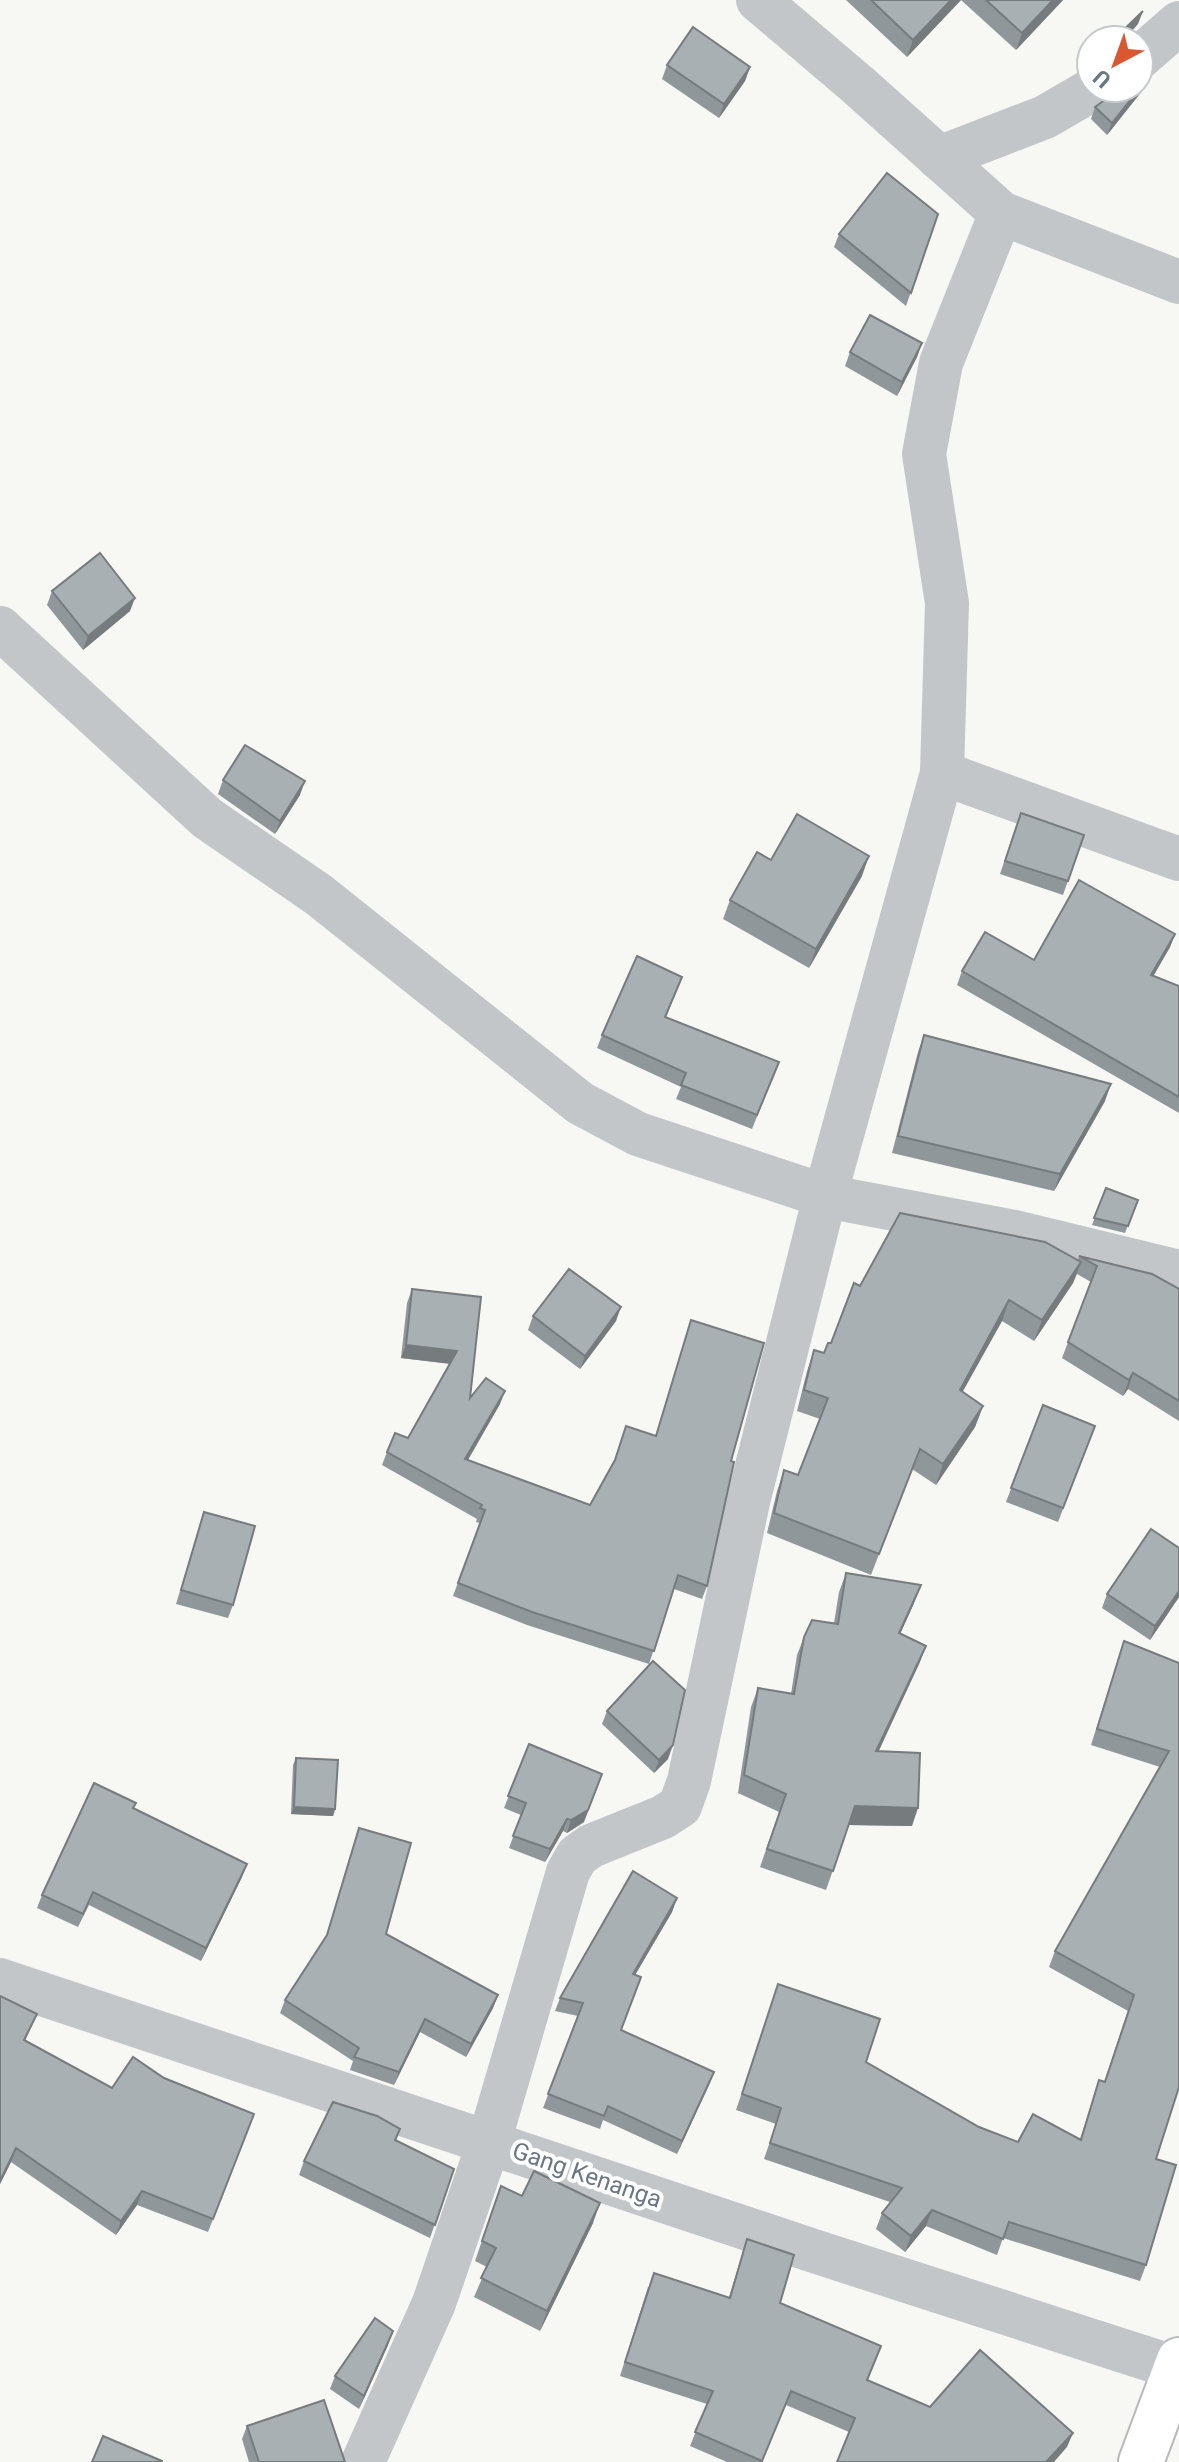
<svg xmlns="http://www.w3.org/2000/svg" width="1179" height="2462" viewBox="0 0 1179 2462" font-family="Roboto,sans-serif">
<style>
.lines{fill:none;stroke-linecap:round;stroke-linejoin:round}
.major-casing{stroke:#b6babd;stroke-width:48}
.minor{stroke:#c2c6c9;stroke-width:44}
.major{stroke:#fff;stroke-width:44}
.wall{fill:#90979b}
.shaded-wall{fill:#767b7e}
.building{fill:#a8b0b4;stroke:#767b7e;stroke-width:2}
.labels{text-anchor:middle;dominant-baseline:central;stroke-width:8;stroke-linejoin:round;paint-order:stroke}
.street-label{font-size:24px;fill:#687783;stroke:#fff}
</style>
<rect width="100%" height="100%" fill="#f7f7f4"/>
<g class="lines">
<defs>
<path id="major" d="M 1141,2462 L 1179,2360"/>
</defs>
<use href="#major" class="major-casing"/>
<g class="minor">
<path d="M 758,0 L 858,85 L 1001,213 L 1179,282"/>
<path d="M 1139,58 L 1179,23"/>
<path d="M 939,158 L 1045,117 L 1095,88"/>
<path d="M 0,628 L 207,818 L 319,895 L 580,1103 L 638,1134 L 825,1196 L 1015,1232 L 1179,1272"/>
<path d="M 942,773 L 1179,859"/>
<path d="M 0,1980 L 814,2251 L 1176,2368"/>
<path d="M 363,2462 L 434,2303 L 489,2142 L 568,1872 L 577,1856 L 591,1846 L 663,1817 L 680,1806 L 689,1781 L 748,1502 L 825,1196 L 942,773 L 947,603 L 924,454 L 941,363 L 1001,213"/>
</g>
<use href="#major" class="major"/>
</g>
<g class="wall">
<path d="M 846,0 L 961,0 L 907,57 Z"/>
<path d="M 961,0 L 1063,0 L 1016,50 Z"/>
<path d="M 667,65 L 750,67 L 745,81 L 719,118 L 662,79 Z"/>
<path d="M 1143,76 L 1147,79 L 1142,91 L 1107,135 L 1091,119 L 1095,107 L 1119,90 L 1120,88 L 1139,88 Z"/>
<path d="M 938,214 L 906,306 L 834,247 L 839,234 Z"/>
<path d="M 922,343 L 917,357 L 897,396 L 845,366 L 850,352 Z"/>
<path d="M 52,591 L 130,611 L 83,650 L 47,605 Z"/>
<path d="M 223,780 L 300,795 L 275,834 L 218,794 Z"/>
<path d="M 1016,826 L 1084,835 L 1063,895 L 1000,874 Z"/>
<path d="M 771,860 L 862,876 L 809,968 L 723,919 L 730,900 Z"/>
<path d="M 1175,934 L 1170,947 L 1153,976 L 1179,986 L 1179,1113 L 957,985 L 962,971 L 1034,960 Z"/>
<path d="M 682,977 L 666,1017 L 779,1062 L 752,1129 L 676,1099 L 681,1087 L 597,1048 L 602,1035 Z"/>
<path d="M 924,1035 L 1105,1101 L 1054,1191 L 892,1153 L 918,1052 Z"/>
<path d="M 1106,1188 L 1138,1200 L 1125,1233 L 1092,1225 Z"/>
<path d="M 1079,1256 L 1179,1289 L 1179,1421 L 1128,1389 L 1123,1396 L 1062,1358 L 1091,1282 L 1077,1274 L 1073,1283 L 1034,1341 L 1002,1321 L 962,1392 L 983,1406 L 975,1427 L 936,1485 L 912,1469 L 871,1575 L 767,1533 L 777,1491 L 784,1470 L 798,1475 L 820,1419 L 797,1411 L 807,1371 L 814,1350 L 824,1353 L 831,1343 L 860,1286 L 1078,1260 Z"/>
<path d="M 412,1289 L 470,1398 L 500,1404 L 468,1460 L 590,1505 L 656,1436 L 691,1320 L 731,1461 L 707,1586 L 702,1599 L 674,1589 L 649,1664 L 527,1625 L 453,1596 L 480,1523 L 476,1522 L 477,1519 L 382,1465 L 387,1452 L 408,1438 L 450,1364 L 401,1358 L 407,1303 Z"/>
<path d="M 533,1316 L 616,1321 L 580,1369 L 528,1330 Z"/>
<path d="M 1043,1405 L 1095,1426 L 1058,1522 L 1006,1502 Z"/>
<path d="M 204,1512 L 233,1605 L 228,1618 L 176,1604 Z"/>
<path d="M 1179,1548 L 1179,1597 L 1150,1640 L 1102,1608 L 1107,1594 Z"/>
<path d="M 846,1573 L 914,1603 L 900,1634 L 926,1646 L 919,1664 L 878,1751 L 912,1826 L 849,1825 L 826,1890 L 760,1867 L 779,1812 L 738,1793 L 751,1707 L 758,1688 L 791,1694 L 797,1655 L 804,1637 L 834,1623 L 839,1592 Z"/>
<path d="M 1124,1641 L 1179,1663 L 1156,2159 L 1146,2265 L 1140,2281 L 1003,2238 L 997,2255 L 926,2226 L 905,2252 L 876,2229 L 882,2213 L 890,2202 L 764,2159 L 776,2124 L 736,2110 L 773,2000 L 866,2062 L 979,2127 L 1018,2142 L 1080,2139 L 1099,2080 L 1104,2082 L 1128,2011 L 1049,1967 L 1055,1951 L 1160,1767 L 1091,1745 Z"/>
<path d="M 607,1711 L 668,1759 L 654,1773 L 602,1724 Z"/>
<path d="M 529,1744 L 584,1822 L 567,1833 L 563,1831 L 545,1862 L 509,1848 L 521,1815 L 504,1808 Z"/>
<path d="M 296,1758 L 335,1809 L 333,1816 L 291,1814 L 293,1765 Z"/>
<path d="M 134,1808 L 242,1877 L 201,1961 L 89,1905 L 78,1927 L 37,1908 L 42,1895 Z"/>
<path d="M 359,1828 L 386,1934 L 498,1995 L 493,2008 L 466,2057 L 420,2032 L 394,2085 L 350,2070 L 353,2061 L 280,2013 L 285,2000 L 326,1937 Z"/>
<path d="M 677,1898 L 672,1912 L 635,1975 L 621,2030 L 714,2072 L 677,2154 L 603,2120 L 600,2129 L 543,2108 L 578,2016 L 555,2011 L 560,1998 Z"/>
<path d="M 0,1996 L 37,2014 L 25,2041 L 112,2088 L 164,2078 L 254,2114 L 208,2232 L 137,2205 L 116,2235 L 11,2162 L 0,2184 Z"/>
<path d="M 400,2129 L 396,2141 L 454,2169 L 430,2238 L 299,2175 L 304,2161 Z"/>
<path d="M 501,2186 L 522,2196 L 593,2223 L 540,2331 L 474,2297 L 487,2267 L 475,2261 Z"/>
<path d="M 747,2239 L 780,2303 L 881,2346 L 867,2381 L 930,2407 L 1067,2447 L 849,2432 L 786,2405 L 762,2462 L 727,2462 L 690,2446 L 707,2404 L 620,2376 L 648,2287 L 729,2297 Z"/>
<path d="M 388,2345 L 359,2409 L 330,2389 L 335,2376 Z"/>
<path d="M 247,2426 L 345,2462 L 249,2462 L 242,2439 Z"/>
</g>
<g class="shaded-wall">
<path d="M 951,0 L 961,0 L 907,57 L 913,40 Z"/>
<path d="M 1053,0 L 1063,0 L 1016,50 L 1022,33 Z"/>
<path d="M 1143,11 L 1138,24 L 1124,40 L 1119,40 L 1120,37 Z"/>
<path d="M 750,67 L 745,81 L 719,118 L 724,104 Z"/>
<path d="M 1147,79 L 1142,91 L 1107,135 L 1112,123 Z"/>
<path d="M 922,343 L 917,357 L 897,396 L 902,382 Z"/>
<path d="M 135,598 L 130,611 L 83,650 L 88,636 Z"/>
<path d="M 305,781 L 300,795 L 275,834 L 280,821 Z"/>
<path d="M 869,856 L 862,876 L 809,968 L 816,949 Z"/>
<path d="M 1175,934 L 1170,947 L 1146,989 L 1151,975 Z"/>
<path d="M 1111,1084 L 1105,1101 L 1054,1191 L 1060,1174 Z"/>
<path d="M 1081,1262 L 1073,1283 L 1034,1341 L 1042,1320 Z"/>
<path d="M 1009,1300 L 1002,1321 L 952,1411 L 960,1390 Z"/>
<path d="M 621,1307 L 616,1321 L 580,1369 L 585,1356 Z"/>
<path d="M 406,1345 L 457,1351 L 453,1364 L 401,1358 Z"/>
<path d="M 1133,1373 L 1128,1389 L 1123,1396 L 1129,1380 Z"/>
<path d="M 505,1391 L 500,1404 L 460,1473 L 465,1459 Z"/>
<path d="M 983,1406 L 975,1427 L 936,1485 L 943,1464 Z"/>
<path d="M 921,1585 L 914,1603 L 892,1652 L 899,1633 Z"/>
<path d="M 1179,1591 L 1179,1597 L 1150,1640 L 1155,1626 Z"/>
<path d="M 926,1646 L 919,1664 L 870,1770 L 876,1751 Z"/>
<path d="M 673,1745 L 668,1759 L 654,1773 L 659,1760 Z"/>
<path d="M 598,1786 L 584,1822 L 567,1833 L 571,1820 Z"/>
<path d="M 855,1806 L 918,1808 L 912,1826 L 849,1825 Z"/>
<path d="M 294,1807 L 335,1809 L 333,1816 L 291,1814 Z"/>
<path d="M 567,1819 L 563,1831 L 545,1862 L 550,1849 Z"/>
<path d="M 247,1864 L 242,1877 L 201,1961 L 206,1948 Z"/>
<path d="M 677,1898 L 672,1912 L 628,1987 L 633,1974 Z"/>
<path d="M 498,1995 L 493,2008 L 466,2057 L 471,2044 Z"/>
<path d="M 425,2019 L 420,2032 L 394,2085 L 399,2072 Z"/>
<path d="M 714,2072 L 709,2085 L 677,2154 L 682,2141 Z"/>
<path d="M 16,2148 L 11,2162 L 0,2184 L 0,2181 Z"/>
<path d="M 142,2191 L 137,2205 L 116,2235 L 121,2221 Z"/>
<path d="M 600,2203 L 593,2223 L 540,2331 L 547,2311 Z"/>
<path d="M 932,2210 L 926,2226 L 905,2252 L 911,2236 Z"/>
<path d="M 393,2331 L 388,2345 L 359,2409 L 364,2396 Z"/>
<path d="M 1073,2433 L 1067,2447 L 1054,2462 L 1046,2462 Z"/>
</g>
<g class="building">
<path d="M 871,0 L 951,0 L 913,40 Z"/>
<path d="M 986,0 L 1053,0 L 1022,33 Z"/>
<path d="M 1143,11 L 1120,37 L 1120,40 L 1113,40 Z"/>
<path d="M 693,27 L 750,67 L 724,104 L 667,65 Z"/>
<path d="M 1139,69 L 1146,70 L 1141,74 L 1147,79 L 1112,123 L 1095,107 L 1121,88 L 1139,88 Z"/>
<path d="M 887,173 L 938,214 L 911,293 L 839,234 Z"/>
<path d="M 870,315 L 922,343 L 902,382 L 850,352 Z"/>
<path d="M 100,553 L 135,598 L 88,636 L 52,591 Z"/>
<path d="M 245,745 L 305,781 L 280,821 L 223,780 Z"/>
<path d="M 1021,813 L 1084,835 L 1068,881 L 1005,861 Z"/>
<path d="M 797,814 L 869,856 L 816,949 L 730,900 L 757,852 L 771,860 Z"/>
<path d="M 1079,880 L 1175,934 L 1151,975 L 1179,986 L 1179,1097 L 962,971 L 985,932 L 1034,960 Z"/>
<path d="M 637,956 L 682,977 L 665,1017 L 779,1062 L 757,1115 L 681,1085 L 686,1073 L 602,1035 Z"/>
<path d="M 924,1035 L 1111,1084 L 1060,1174 L 898,1136 Z"/>
<path d="M 1106,1188 L 1138,1200 L 1128,1226 L 1094,1218 Z"/>
<path d="M 900,1213 L 1045,1242 L 1081,1262 L 1042,1320 L 1009,1300 L 960,1390 L 983,1406 L 943,1464 L 920,1449 L 879,1554 L 774,1513 L 784,1470 L 798,1475 L 828,1398 L 804,1390 L 814,1350 L 824,1353 L 828,1343 L 831,1343 L 854,1283 L 860,1286 Z"/>
<path d="M 1079,1256 L 1152,1274 L 1179,1289 L 1179,1401 L 1133,1373 L 1129,1380 L 1068,1342 L 1097,1266 Z"/>
<path d="M 569,1269 L 621,1307 L 585,1356 L 533,1316 Z"/>
<path d="M 412,1289 L 481,1297 L 470,1398 L 486,1378 L 505,1391 L 465,1459 L 590,1505 L 615,1460 L 626,1426 L 656,1436 L 691,1320 L 764,1343 L 731,1461 L 734,1462 L 707,1586 L 678,1575 L 654,1651 L 532,1612 L 458,1583 L 485,1510 L 480,1508 L 482,1505 L 387,1452 L 395,1433 L 408,1438 L 457,1351 L 406,1345 Z"/>
<path d="M 1043,1405 L 1095,1426 L 1063,1508 L 1011,1488 Z"/>
<path d="M 204,1512 L 255,1526 L 233,1605 L 181,1590 Z"/>
<path d="M 1151,1529 L 1179,1548 L 1179,1591 L 1155,1626 L 1107,1594 Z"/>
<path d="M 846,1573 L 921,1585 L 899,1633 L 926,1646 L 876,1751 L 920,1753 L 918,1808 L 855,1806 L 833,1871 L 767,1849 L 786,1794 L 744,1775 L 758,1688 L 794,1694 L 804,1637 L 812,1620 L 838,1624 Z"/>
<path d="M 1124,1641 L 1179,1663 L 1179,2087 L 1156,2159 L 1176,2165 L 1146,2265 L 1009,2222 L 1003,2239 L 932,2210 L 911,2236 L 882,2213 L 902,2188 L 770,2143 L 781,2108 L 742,2094 L 778,1984 L 880,2019 L 866,2062 L 979,2127 L 1018,2142 L 1033,2114 L 1081,2140 L 1099,2080 L 1105,2082 L 1134,1995 L 1055,1951 L 1169,1751 L 1097,1729 Z"/>
<path d="M 653,1661 L 685,1690 L 673,1745 L 659,1760 L 607,1711 Z"/>
<path d="M 529,1744 L 602,1774 L 588,1810 L 571,1820 L 567,1819 L 550,1849 L 513,1836 L 526,1803 L 508,1796 Z"/>
<path d="M 296,1758 L 338,1760 L 335,1809 L 294,1807 Z"/>
<path d="M 94,1783 L 136,1803 L 133,1808 L 247,1864 L 206,1948 L 93,1892 L 83,1914 L 42,1895 Z"/>
<path d="M 359,1828 L 411,1843 L 386,1934 L 498,1995 L 471,2044 L 425,2019 L 399,2072 L 354,2057 L 359,2048 L 285,2000 L 327,1935 Z"/>
<path d="M 633,1871 L 677,1898 L 633,1974 L 641,1977 L 621,2030 L 714,2072 L 682,2141 L 608,2106 L 604,2116 L 548,2094 L 583,2003 L 560,1998 Z"/>
<path d="M 0,1996 L 37,2014 L 24,2040 L 112,2088 L 133,2057 L 164,2078 L 254,2114 L 213,2219 L 142,2191 L 121,2221 L 16,2148 L 0,2181 Z"/>
<path d="M 333,2102 L 377,2116 L 400,2129 L 395,2140 L 454,2169 L 435,2225 L 304,2161 Z"/>
<path d="M 534,2171 L 600,2203 L 547,2311 L 481,2278 L 496,2248 L 482,2241 L 501,2186 L 522,2196 Z"/>
<path d="M 747,2239 L 794,2255 L 780,2303 L 881,2346 L 867,2380 L 930,2407 L 980,2350 L 1073,2433 L 1046,2462 L 837,2462 L 855,2418 L 791,2391 L 762,2461 L 695,2432 L 713,2391 L 625,2362 L 654,2273 L 730,2298 Z"/>
<path d="M 375,2318 L 393,2331 L 364,2396 L 335,2376 Z"/>
<path d="M 324,2400 L 345,2462 L 259,2462 L 247,2426 Z"/>
<path d="M 103,2436 L 162,2461 L 162,2462 L 92,2462 Z"/>
</g>
<g class="labels">
<g class="street-label">
<text transform="translate(587 2175) rotate(19)">Gang Kenanga</text>
</g>
</g>
<g transform="translate(1115 64) rotate(221)"><circle r="38" fill="#ffffff" stroke="#c3c9cd" stroke-width="2"/>
<path d="M0-6L14 30L0 20L-14 30Z" fill="#d95832"/>
<text y="-12" font-size="22" font-weight="bold" text-anchor="middle" fill="#687783">U</text>
</g>
</svg>
